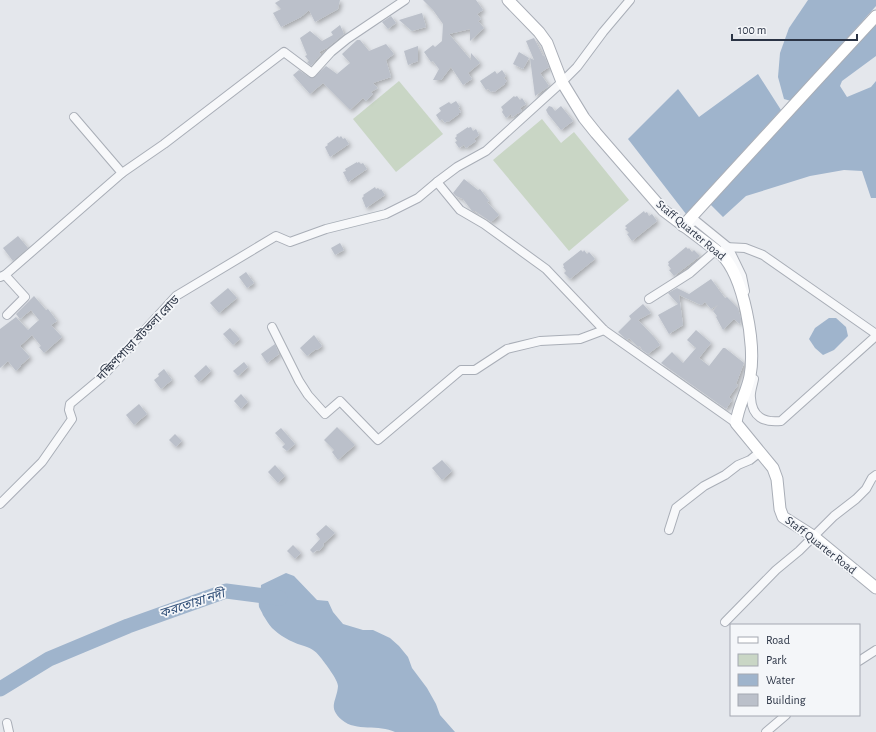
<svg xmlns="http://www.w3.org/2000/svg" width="876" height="732" viewBox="0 0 876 732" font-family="'Alegreya Sans','Noto Sans Bengali',sans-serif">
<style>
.green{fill:#c9d6c5}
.water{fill:#9fb4cc}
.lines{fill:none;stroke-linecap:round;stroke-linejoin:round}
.river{stroke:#9fb4cc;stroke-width:15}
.building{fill:#bbc0ca;filter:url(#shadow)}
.street-casing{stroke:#a9aeb7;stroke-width:10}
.secondary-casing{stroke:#a9aeb7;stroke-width:13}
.street{stroke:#f7f8fa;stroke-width:8}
.secondary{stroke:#fff;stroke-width:11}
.labels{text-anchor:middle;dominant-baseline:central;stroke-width:3.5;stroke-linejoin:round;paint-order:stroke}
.street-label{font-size:12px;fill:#2b3445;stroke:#f4f6f9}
.water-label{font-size:13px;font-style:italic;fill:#34527a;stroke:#f4f6f9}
</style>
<defs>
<filter id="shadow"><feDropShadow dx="2.5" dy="2.5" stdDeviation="2" flood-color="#0004"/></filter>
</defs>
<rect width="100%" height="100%" fill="#e4e7ec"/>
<g class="green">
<path d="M 399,81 L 443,134 L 396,172 L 353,119 Z"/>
<path d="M 542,119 L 561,143 L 574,132 L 629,200 L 569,251 L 493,160 Z"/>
</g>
<g class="water">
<path d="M 808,0 L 876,0 L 876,6 L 791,101 L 784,99 L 778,77 L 780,53 L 789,28 Z"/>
<path d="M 876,22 L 876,56 L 842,81 L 840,86 L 847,97 L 871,87 L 876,81 L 876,198 L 871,198 L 862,171 L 844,170 L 810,176 L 746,196 L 723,217 L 710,204 Z"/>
<path d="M 758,74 L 781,110 L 686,214 L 628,139 L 678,89 L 699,117 Z"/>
<path d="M 829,318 L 836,318 L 846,327 L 848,336 L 834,350 L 823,355 L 815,348 L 809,339 L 815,328 Z"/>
<path d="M 286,573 L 294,576 L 317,600 L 328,601 L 333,612 L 343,624 L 363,630 L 373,630 L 390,638 L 399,646 L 408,657 L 412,668 L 427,688 L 436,704 L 440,715 L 455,732 L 395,732 C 379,724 356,732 342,720 C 327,707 337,701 338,686 C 338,680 325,663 321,658 C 314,649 310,648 301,645 C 291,642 279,635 272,628 C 268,624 266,619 263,615 C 262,612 260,609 259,607 C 258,600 261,592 261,585 Z"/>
</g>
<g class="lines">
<path class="river" d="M 0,689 L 49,659 L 128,626 L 226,591 L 280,598"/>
</g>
<g class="building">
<path d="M 280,0 L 340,0 L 338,9 L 315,22 L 309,10 L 301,17 L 281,27 L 273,13 L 281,9 L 275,3 Z"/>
<path d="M 423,0 L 476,0 L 483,10 L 477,14 L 481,19 L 478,21 L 484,28 L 470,41 L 470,29 L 449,34 L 471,60 L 471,53 L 480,63 L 468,73 L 472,79 L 463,85 L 451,67 L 441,80 L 433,80 L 439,69 L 433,61 L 431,62 L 424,52 L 433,45 L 435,47 L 442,41 L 443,24 L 433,10 Z"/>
<path d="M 422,13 L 426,27 L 412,31 L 399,20 Z"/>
<path d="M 391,16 L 396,23 L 388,29 L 382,22 Z"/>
<path d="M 340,25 L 344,34 L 327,48 L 319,52 L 321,54 L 311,66 L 307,62 L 309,61 L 305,56 L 307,55 L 300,38 L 310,31 L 322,41 L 333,35 L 331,32 Z"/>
<path d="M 534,38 L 543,56 L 544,55 L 549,67 L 540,73 L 549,86 L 535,96 L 530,58 L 534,60 L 526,41 Z"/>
<path d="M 357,40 L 360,40 L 369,51 L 386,44 L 394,54 L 386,60 L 391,77 L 373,83 L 378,88 L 371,92 L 373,94 L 366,101 L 363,98 L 350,110 L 323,83 L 310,94 L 293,75 L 299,70 L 309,77 L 313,78 L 326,66 L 337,74 L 350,63 L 342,54 Z"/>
<path d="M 418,46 L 418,61 L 408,65 L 404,51 Z"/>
<path d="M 519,52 L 529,58 L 523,69 L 513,64 Z"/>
<path d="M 502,70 L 506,76 L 504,78 L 507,81 L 505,83 L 505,84 L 494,92 L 493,91 L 491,92 L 488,89 L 486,90 L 480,81 L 495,71 L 497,74 Z"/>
<path d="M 514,96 L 515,97 L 517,96 L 520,100 L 522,98 L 526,104 L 520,108 L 522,111 L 512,117 L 511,114 L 506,118 L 502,112 L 503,110 L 501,107 Z"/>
<path d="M 456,101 L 460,107 L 458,108 L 461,112 L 459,113 L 459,114 L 448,122 L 447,121 L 445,123 L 442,119 L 440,121 L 436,115 L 441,111 L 439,108 L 449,102 L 451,104 Z"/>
<path d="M 549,106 L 552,107 L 555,111 L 561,106 L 573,121 L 561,130 L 548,114 L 546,110 Z"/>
<path d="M 468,127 L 468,128 L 471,127 L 473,131 L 476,129 L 479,135 L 474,139 L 476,141 L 466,148 L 464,145 L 459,148 L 455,142 L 457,141 L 455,138 L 457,136 L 456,135 Z"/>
<path d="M 338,136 L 339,138 L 341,136 L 343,139 L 345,138 L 349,144 L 330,157 L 325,147 L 328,145 L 327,144 Z"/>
<path d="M 357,162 L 357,163 L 359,162 L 361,164 L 363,163 L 367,169 L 348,182 L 343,172 L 346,171 L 345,169 Z"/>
<path d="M 464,179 L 478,190 L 480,189 L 489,201 L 487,202 L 499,215 L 491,222 L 475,211 L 472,211 L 463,199 L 456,196 L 453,193 Z"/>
<path d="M 375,187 L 376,189 L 378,188 L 380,190 L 381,189 L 385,195 L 366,208 L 362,198 L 364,196 L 363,195 Z"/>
<path d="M 644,211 L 645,213 L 647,212 L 649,216 L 652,214 L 657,221 L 632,241 L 627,234 L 629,233 L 625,229 L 627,228 L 625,226 Z"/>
<path d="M 18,236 L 28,248 L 13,261 L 3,248 Z"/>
<path d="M 340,243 L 344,250 L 335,255 L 331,248 Z"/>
<path d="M 686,247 L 688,249 L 689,248 L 692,252 L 694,250 L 700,256 L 674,276 L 669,270 L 671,269 L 668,265 L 669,264 L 668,262 Z"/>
<path d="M 581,250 L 583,252 L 584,250 L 587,254 L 589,252 L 595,259 L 570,279 L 564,273 L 566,271 L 563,267 L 564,267 L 563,264 Z"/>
<path d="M 246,272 L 254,283 L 247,288 L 239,277 Z"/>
<path d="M 711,279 L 725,298 L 727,297 L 738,308 L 741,319 L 740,324 L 734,319 L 723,330 L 716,317 L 717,316 L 713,311 L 718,305 L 711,309 L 705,302 L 701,305 L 679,295 L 683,325 L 669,334 L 658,315 L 678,304 L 668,293 L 677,288 L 689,294 Z"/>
<path d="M 228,288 L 237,298 L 219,313 L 210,303 Z"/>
<path d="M 34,296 L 46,310 L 48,309 L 57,321 L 51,325 L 62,337 L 44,353 L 39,347 L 41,346 L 32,335 L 20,346 L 30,357 L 21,365 L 21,366 L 16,371 L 8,361 L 0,368 L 0,329 L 16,317 L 28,330 L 39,320 L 31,310 L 20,319 L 16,314 Z"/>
<path d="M 643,304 L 651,313 L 638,320 L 655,338 L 660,345 L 648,354 L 642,350 L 640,346 L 638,347 L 629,338 L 627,340 L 618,332 L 631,319 L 629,316 Z"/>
<path d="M 230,328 L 240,339 L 233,345 L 223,334 Z"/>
<path d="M 696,330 L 711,343 L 699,358 L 709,366 L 723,348 L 725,348 L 744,363 L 736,384 L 738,385 L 729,397 L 732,400 L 726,409 L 661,363 L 672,352 L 683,363 L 696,348 L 687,340 Z"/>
<path d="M 314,335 L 322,346 L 317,350 L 316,349 L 307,356 L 300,348 Z"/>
<path d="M 275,344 L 279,354 L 267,363 L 261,354 Z"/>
<path d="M 244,362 L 248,367 L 238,376 L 233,371 Z"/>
<path d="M 206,365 L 211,371 L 199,382 L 194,376 Z"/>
<path d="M 164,369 L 172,380 L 161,389 L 154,380 L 159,376 L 158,374 Z"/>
<path d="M 241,394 L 248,402 L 241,409 L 234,401 Z"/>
<path d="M 139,404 L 147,414 L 134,425 L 126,415 Z"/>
<path d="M 337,427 L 355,445 L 338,460 L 332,452 L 334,450 L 324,440 Z"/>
<path d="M 281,428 L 295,444 L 287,451 L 282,447 L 285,444 L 275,433 Z"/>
<path d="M 175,434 L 182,441 L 176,447 L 169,440 Z"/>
<path d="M 442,460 L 452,471 L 442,480 L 432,468 Z"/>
<path d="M 275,465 L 285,476 L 278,483 L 268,472 Z"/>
<path d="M 326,525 L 335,533 L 323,544 L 324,545 L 319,551 L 317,550 L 313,553 L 310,550 L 320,539 L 316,534 Z"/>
<path d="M 293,545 L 301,553 L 295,559 L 287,551 Z"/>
</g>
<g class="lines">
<defs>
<g id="street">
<path d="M 74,117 L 122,173"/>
<path d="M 437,182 L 460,210 L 484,224 L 546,269 L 604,330 L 736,423"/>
<path d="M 685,225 L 696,221 L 728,247 L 742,276 L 745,291"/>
<path d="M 725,247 L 745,248 L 763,255 L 876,334"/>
<path d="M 5,275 L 25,297 L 7,315"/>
<path d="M 0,277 L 5,275 L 122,173 L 164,144 L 284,52 L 312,73 L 331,52 L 347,39 L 405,0"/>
<path d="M 649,299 L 690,273 L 716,250"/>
<path d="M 272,327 L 299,381 L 308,395 L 325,414 L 340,401 L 378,440 L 461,370 L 475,370 L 507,349 L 540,341 L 580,339 L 604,330"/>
<path d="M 754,379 C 753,385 750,392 751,398 C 752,417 764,423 781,421 L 876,336"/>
<path d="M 0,504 L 42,462 L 72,419 L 69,410 L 70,404 L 101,378 L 176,296 L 276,236 L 290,242 L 326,229 L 386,214 L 418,198 L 437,182 L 457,167 L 486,151 L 562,82 L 577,67 L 603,32 L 630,0"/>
<path d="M 669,530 L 676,508 L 704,486 L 725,475 L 738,465 L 750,460 L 760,452"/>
<path d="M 725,622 L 776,570 L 799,551 L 834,516 L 856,499 L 866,489 L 872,478 L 876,475"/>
<path d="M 859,661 L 876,650"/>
<path d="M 7,723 L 9,732"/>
<path d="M 766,732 L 786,715"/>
</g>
<g id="secondary">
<path d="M 508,0 L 539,32 L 547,43 L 562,82 L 584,118 L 596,133 L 663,210 L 721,254 C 744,276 756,345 750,376 C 747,392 738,406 736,423 L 773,468 L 777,479 L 780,509 L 783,517 L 813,536 L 876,588"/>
<path d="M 683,226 L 815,82 L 876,16"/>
</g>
</defs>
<use href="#street" class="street-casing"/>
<use href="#secondary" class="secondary-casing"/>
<use href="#street" class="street"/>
<use href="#secondary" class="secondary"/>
</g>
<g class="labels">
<g class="street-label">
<text transform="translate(691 230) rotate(40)">Staff Quarter Road</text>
<text transform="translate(138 338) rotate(-46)">দক্ষিণপাড়া বটতলা রোড</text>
<text transform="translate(821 545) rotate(38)">Staff Quarter Road</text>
</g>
<g class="water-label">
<text transform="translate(192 604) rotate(-18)">করতোয়া নদী</text>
</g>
</g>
<rect x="730" y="624" width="130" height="92" fill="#f4f6f9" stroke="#a4a8b1"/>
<rect x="738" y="637" width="20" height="6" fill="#ffffff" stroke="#a4a8b1"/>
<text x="766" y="644" font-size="12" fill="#2b3445">Road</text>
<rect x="738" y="654" width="20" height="12" fill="#c9d6c5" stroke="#a4a8b1"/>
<text x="766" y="664" font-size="12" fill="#2b3445">Park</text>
<rect x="738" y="674" width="20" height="12" fill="#9fb4cc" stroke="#a4a8b1"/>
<text x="766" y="684" font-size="12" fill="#2b3445">Water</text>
<rect x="738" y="694" width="20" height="12" fill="#bbc0ca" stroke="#a4a8b1"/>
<text x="766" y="704" font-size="12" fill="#2b3445">Building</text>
<path d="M732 34v6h125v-6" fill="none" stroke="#2b3445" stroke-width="2"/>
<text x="738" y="34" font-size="12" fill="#2b3445" stroke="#f4f6f9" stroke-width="3" paint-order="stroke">100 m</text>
</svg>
